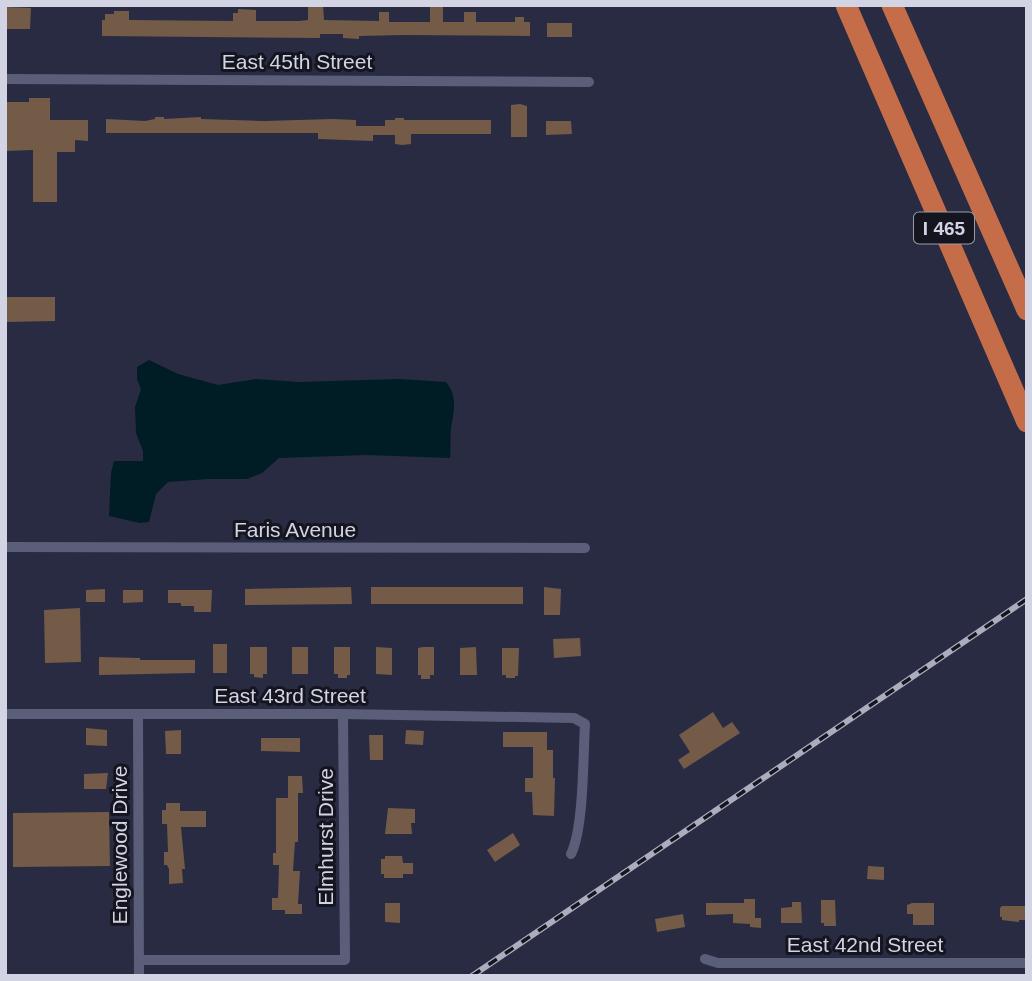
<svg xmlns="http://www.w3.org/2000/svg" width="1032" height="981" viewBox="0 0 1032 981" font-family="Helvetica,sans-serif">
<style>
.water{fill:#001c25}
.building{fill:#735b48}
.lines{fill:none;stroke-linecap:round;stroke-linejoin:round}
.street{stroke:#5b5e79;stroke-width:10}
.highway{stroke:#c56d48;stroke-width:21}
.rail-casing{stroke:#abadbe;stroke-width:6}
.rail{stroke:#14151f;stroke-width:3.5;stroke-dasharray:10;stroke-linecap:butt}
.labels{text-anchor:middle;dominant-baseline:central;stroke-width:6;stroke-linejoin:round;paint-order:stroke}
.shield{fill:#14151f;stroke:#999ba9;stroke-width:2}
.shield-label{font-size:19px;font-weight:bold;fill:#d2d4e4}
.street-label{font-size:21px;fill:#d2d4e4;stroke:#14151f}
</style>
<rect width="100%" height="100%" fill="#292b43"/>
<path class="water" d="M 149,360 L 178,374 L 218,385 L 256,379 L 299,382 L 399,379 L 446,382 C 458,397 454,410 451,428 C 450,437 451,448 450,458 L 367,455 L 279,458 L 262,473 L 247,479 L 208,479 L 168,482 L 156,494 L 149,522 L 140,523 L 109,516 L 111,473 L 114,461 L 143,461 L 143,451 L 136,433 L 135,407 L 141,389 L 137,379 L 137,367 Z"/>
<g class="building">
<path d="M 308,5 L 323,5 L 324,20 L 379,21 L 379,12 L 389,12 L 389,22 L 430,22 L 430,7 L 443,7 L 443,22 L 464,22 L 464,12 L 476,12 L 476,22 L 515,22 L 515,17 L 524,17 L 524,22 L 530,22 L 530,36 L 404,35 L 359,36 L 359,39 L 343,38 L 343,34 L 320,34 L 320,38 L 102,36 L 102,20 L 105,20 L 105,14 L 114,14 L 114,11 L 129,11 L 129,20 L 233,21 L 233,13 L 238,13 L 238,9 L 256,10 L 256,21 L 299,21 L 308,20 Z"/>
<path d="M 5,7 L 31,8 L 30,29 L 5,29 Z"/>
<rect x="547" y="23" width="25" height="14"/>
<path d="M 29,98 L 50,98 L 50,120 L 88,120 L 88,141 L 75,140 L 75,152 L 57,152 L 57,202 L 33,202 L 33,150 L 5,151 L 5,102 L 29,102 Z"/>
<path d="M 520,104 L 527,106 L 527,137 L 511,137 L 511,105 Z"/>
<path d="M 155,117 L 164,117 L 164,119 L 201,117 L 201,119 L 265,121 L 332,119 L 356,120 L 356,126 L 385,126 L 385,120 L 395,120 L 395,118 L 404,118 L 404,120 L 491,120 L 491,134 L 411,134 L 411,144 L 402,145 L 395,144 L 395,135 L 373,135 L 373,141 L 318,139 L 318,133 L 106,133 L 106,119 L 145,121 L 155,119 Z"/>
<path d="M 546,121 L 571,121 L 572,134 L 546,135 Z"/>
<path d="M 5,297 L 55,297 L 55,321 L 5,322 Z"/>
<path d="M 351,587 L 352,604 L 245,605 L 245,589 Z"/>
<rect x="371" y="587" width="152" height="17"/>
<path d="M 544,587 L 561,589 L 560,615 L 544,615 Z"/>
<path d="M 105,589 L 105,602 L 86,602 L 86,590 Z"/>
<path d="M 123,590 L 143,590 L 143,602 L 123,603 Z"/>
<path d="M 168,590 L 212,590 L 211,612 L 194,612 L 194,606 L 181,606 L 181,603 L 168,603 Z"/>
<path d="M 80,608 L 81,662 L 45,663 L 44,610 Z"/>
<path d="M 580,638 L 581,656 L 554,658 L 553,639 Z"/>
<rect x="213" y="644" width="14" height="29"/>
<path d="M 250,647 L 267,647 L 267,674 L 263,674 L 263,678 L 254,677 L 254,674 L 250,674 Z"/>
<rect x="292" y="647" width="16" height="27"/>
<path d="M 334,647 L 350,647 L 350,675 L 347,675 L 347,678 L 338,678 L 338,674 L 334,674 Z"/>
<path d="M 376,647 L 392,648 L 392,675 L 376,674 Z"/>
<path d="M 423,647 L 434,647 L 434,675 L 430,675 L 430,679 L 421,679 L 421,675 L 418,675 L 418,648 Z"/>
<path d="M 476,647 L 477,675 L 460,675 L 460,648 Z"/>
<path d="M 502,648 L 519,648 L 518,676 L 515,676 L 515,678 L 506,678 L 506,675 L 502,675 Z"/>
<path d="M 99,657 L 140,658 L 140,660 L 195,660 L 195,673 L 99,675 Z"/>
<path d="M 713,712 L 723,728 L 732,722 L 740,733 L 684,769 L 678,760 L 690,752 L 679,735 Z"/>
<path d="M 86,728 L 107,730 L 107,746 L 86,745 Z"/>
<path d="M 181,730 L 181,754 L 166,754 L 165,731 Z"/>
<path d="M 406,730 L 424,731 L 423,745 L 405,744 Z"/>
<path d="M 503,732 L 547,732 L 547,750 L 553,750 L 553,778 L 555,778 L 554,816 L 533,815 L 532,792 L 525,792 L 525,778 L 533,778 L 533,747 L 503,747 Z"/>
<path d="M 369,735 L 383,735 L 383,760 L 370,760 Z"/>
<path d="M 261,738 L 300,738 L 300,752 L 261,751 Z"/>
<path d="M 108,773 L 106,789 L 84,789 L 84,774 Z"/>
<path d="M 288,776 L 302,776 L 303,793 L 298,793 L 298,842 L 295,842 L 293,871 L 300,871 L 298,904 L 302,904 L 302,914 L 285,914 L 285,910 L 272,910 L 272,898 L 278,898 L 279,865 L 273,865 L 273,853 L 276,853 L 276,798 L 288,798 Z"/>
<path d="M 166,803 L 180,803 L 180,811 L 206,811 L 206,827 L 181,827 L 185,869 L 182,869 L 183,883 L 169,884 L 169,869 L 167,865 L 164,865 L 164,852 L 168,852 L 167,824 L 162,824 L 162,810 L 166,810 Z"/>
<path d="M 388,808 L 415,809 L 415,823 L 411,823 L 412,834 L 385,834 Z"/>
<path d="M 109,812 L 110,866 L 13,867 L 13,813 Z"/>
<path d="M 513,833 L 520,845 L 495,862 L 487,850 Z"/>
<path d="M 385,856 L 402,856 L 403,863 L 413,863 L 413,874 L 403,874 L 403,878 L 384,878 L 384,874 L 381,874 L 381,859 L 385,859 Z"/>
<path d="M 868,866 L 884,867 L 884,880 L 867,879 Z"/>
<path d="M 744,899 L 755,899 L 755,918 L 761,918 L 761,928 L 750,927 L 750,924 L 733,923 L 733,914 L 706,915 L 706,903 L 744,903 Z"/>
<path d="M 821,900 L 835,900 L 836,926 L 824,926 L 824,923 L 821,923 Z"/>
<path d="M 792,902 L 801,902 L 802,923 L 781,923 L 781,908 L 792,907 Z"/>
<path d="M 385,903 L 400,903 L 400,923 L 385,922 Z"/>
<path d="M 912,903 L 934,903 L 934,925 L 913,925 L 913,914 L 907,914 L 907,905 Z"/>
<path d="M 1002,906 L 1027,906 L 1027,920 L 1019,920 L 1019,922 L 1002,920 L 1002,917 L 1000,917 L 1000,908 Z"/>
<path d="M 683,914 L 685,927 L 657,932 L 655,919 Z"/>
</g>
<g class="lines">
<g class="street">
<path d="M 5,79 L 589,82"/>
<path d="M 5,547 L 585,548"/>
<path d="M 5,714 L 343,714 L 574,718 L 585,724 C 583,756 584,828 571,854"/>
<path d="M 138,714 L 139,976"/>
<path d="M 705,959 L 718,963 L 1027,963"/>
<path d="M 139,960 L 345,960 L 343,714"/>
</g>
<g class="highway">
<path d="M 846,5 L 1027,422"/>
<path d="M 892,5 L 1027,310"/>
</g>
<defs>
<path id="rail" d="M 472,976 L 1027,599"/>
</defs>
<use href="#rail" class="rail-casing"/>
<use href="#rail" class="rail"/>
</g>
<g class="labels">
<rect class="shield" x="914" y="212.5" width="60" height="31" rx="5"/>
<g class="shield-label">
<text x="944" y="228">I 465</text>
</g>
<g class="street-label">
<text x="297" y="61">East 45th Street</text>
<text x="295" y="529">Faris Avenue</text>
<text x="290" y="695">East 43rd Street</text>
<text transform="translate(325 837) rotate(-90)">Elmhurst Drive</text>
<text transform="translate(119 845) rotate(-90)">Englewood Drive</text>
<text x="865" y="944">East 42nd Street</text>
</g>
</g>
<rect width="1032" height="981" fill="none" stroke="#d2d4e4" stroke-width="14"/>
</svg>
